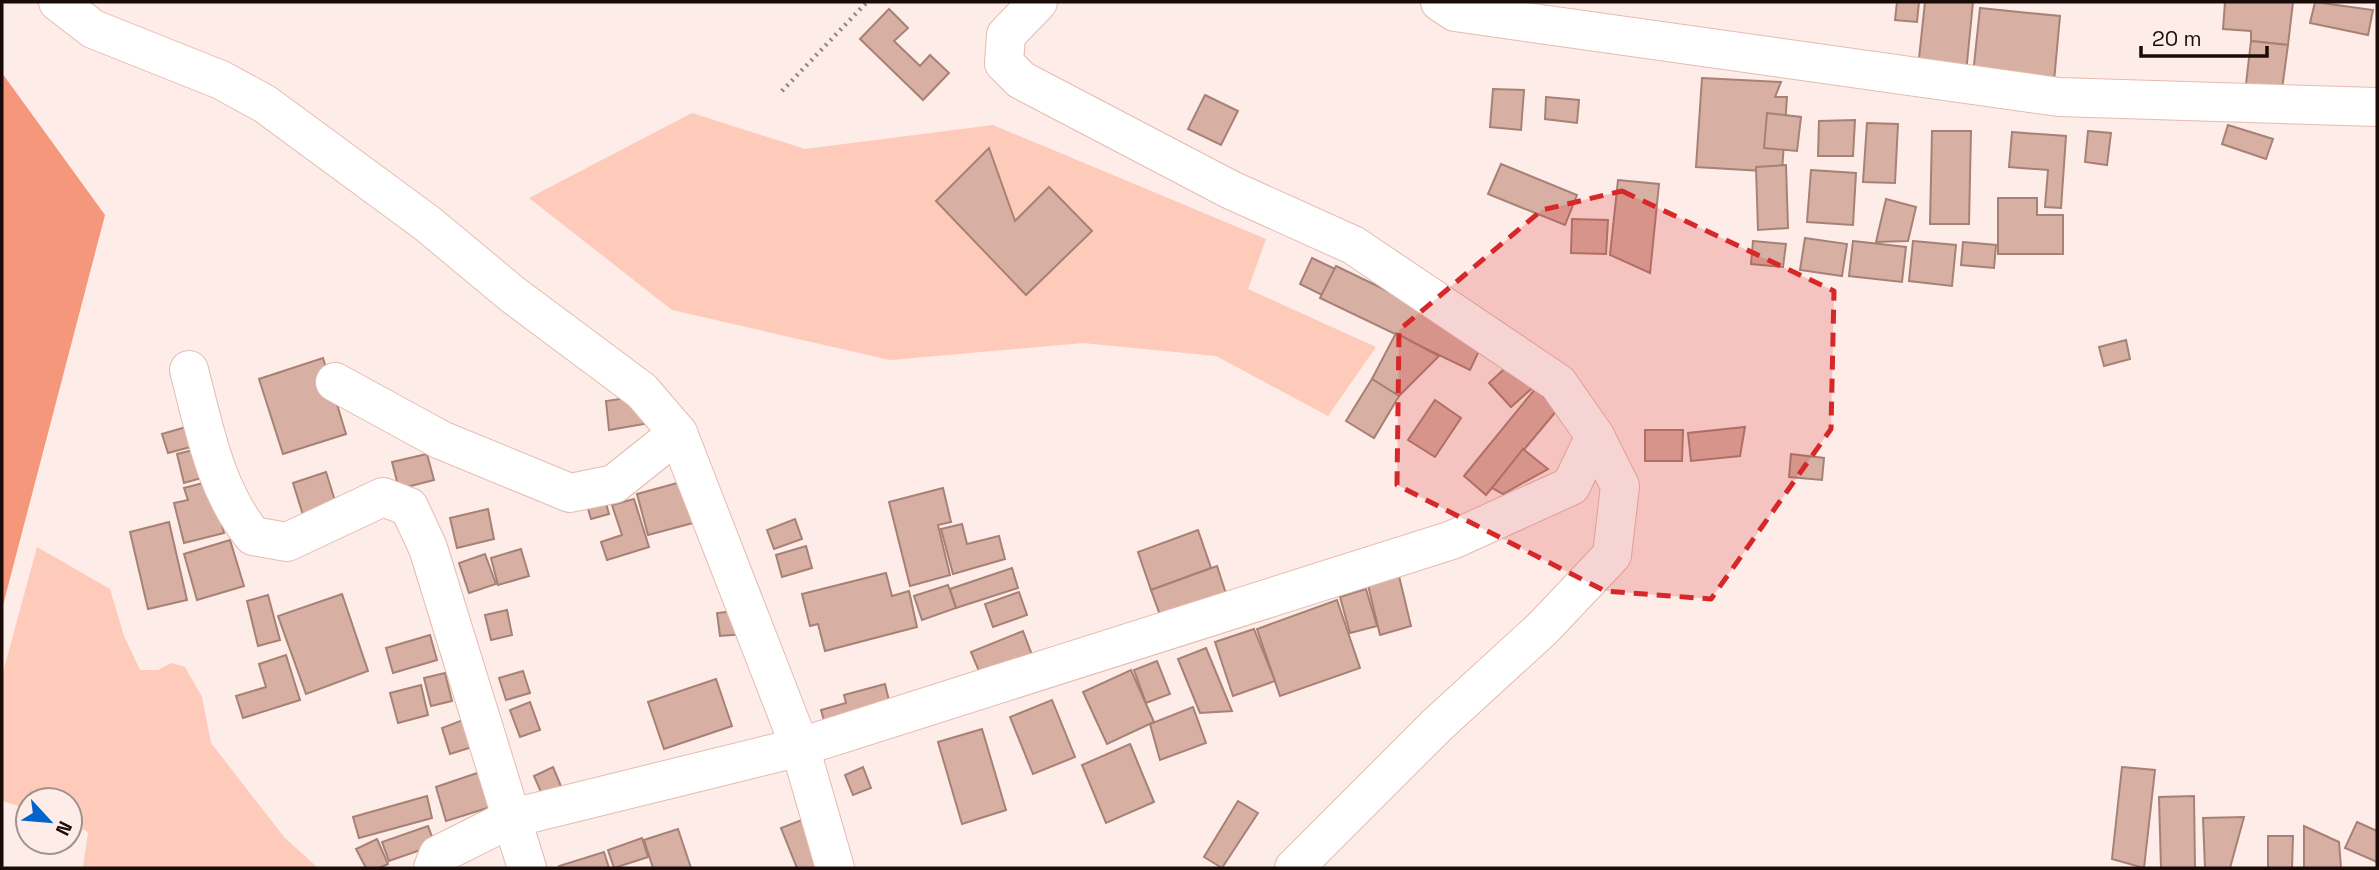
<svg xmlns="http://www.w3.org/2000/svg" width="2379" height="870" viewBox="0 0 2379 870" font-family="'Space Grotesk',sans-serif">
<style>
.green{fill:#fecab9}
.forest{fill:#f5977a}
.building{fill:#d7b0a3;stroke:#a78175;stroke-width:2}
.lines{fill:none;stroke-linecap:round;stroke-linejoin:round}
.street-casing{stroke:#e4bcb0;stroke-width:40}
.path{stroke:#92837f;stroke-width:4.5;stroke-dasharray:2 5;stroke-linecap:butt}
.street{stroke:#fff;stroke-width:38}
.marked{fill:#d62828;fill-opacity:0.2;stroke:#d62828;stroke-width:5;stroke-dasharray:14 9;stroke-linejoin:round}
</style>
<rect width="100%" height="100%" fill="#fdece7"/>
<g class="green">
<path d="M 692,113 L 805,149 L 993,125 L 1266,239 L 1248,289 L 1376,347 L 1328,416 L 1216,356 L 1083,343 L 890,360 L 672,310 L 529,198 Z"/>
<path d="M 37,547 L 110,589 L 124,636 L 140,670 L 158,670 L 171,663 L 185,667 L 202,697 L 211,743 L 284,837 L 318,868 L 83,868 L 88,832 L 70,822 L 70,800 L 28,800 L 28,809 L 2,801 L 2,676 Z"/>
</g>
<path class="forest" d="M 2,73 L 105,215 L 2,609 Z"/>
<g class="building">
<path d="M 1897,2 L 1919,2 L 1917,22 L 1895,20 Z"/>
<path d="M 1925,2 L 1973,2 L 1966,73 L 1918,68 Z"/>
<path d="M 2225,2 L 2293,2 L 2288,45 L 2251,41 L 2251,31 L 2223,29 Z"/>
<path d="M 2315,2 L 2373,10 L 2368,35 L 2310,23 Z"/>
<path d="M 1980,8 L 2060,16 L 2053,92 L 1972,84 Z"/>
<path d="M 889,9 L 908,28 L 894,41 L 920,66 L 930,55 L 949,73 L 923,100 L 860,39 Z"/>
<path d="M 2251,41 L 2288,45 L 2282,89 L 2246,84 Z"/>
<path d="M 1702,78 L 1781,82 L 1775,97 L 1787,97 L 1782,172 L 1696,167 Z"/>
<path d="M 1493,89 L 1524,90 L 1521,130 L 1490,127 Z"/>
<path d="M 1205,95 L 1238,111 L 1221,145 L 1188,129 Z"/>
<path d="M 1546,97 L 1579,100 L 1577,123 L 1545,119 Z"/>
<path d="M 1767,113 L 1801,117 L 1797,151 L 1764,148 Z"/>
<path d="M 1855,120 L 1853,156 L 1818,156 L 1819,121 Z"/>
<path d="M 1867,123 L 1898,124 L 1895,183 L 1863,182 Z"/>
<path d="M 2228,125 L 2273,139 L 2266,159 L 2222,144 Z"/>
<path d="M 1932,131 L 1971,131 L 1969,224 L 1930,224 Z"/>
<path d="M 2088,131 L 2111,133 L 2107,165 L 2085,162 Z"/>
<path d="M 2012,132 L 2066,136 L 2061,208 L 2045,207 L 2048,170 L 2009,167 Z"/>
<path d="M 989,148 L 1015,221 L 1049,187 L 1092,231 L 1026,295 L 936,201 Z"/>
<path d="M 1501,164 L 1577,195 L 1565,225 L 1488,194 Z"/>
<path d="M 1786,165 L 1788,228 L 1758,230 L 1756,167 Z"/>
<path d="M 1811,170 L 1856,173 L 1853,225 L 1807,222 Z"/>
<path d="M 1618,180 L 1659,184 L 1650,273 L 1610,255 Z"/>
<path d="M 1998,198 L 2037,198 L 2037,215 L 2063,215 L 2063,254 L 1998,254 Z"/>
<path d="M 1886,199 L 1916,207 L 1908,241 L 1876,242 Z"/>
<path d="M 1572,219 L 1608,220 L 1606,254 L 1571,253 Z"/>
<path d="M 1805,238 L 1847,244 L 1842,276 L 1800,270 Z"/>
<path d="M 1753,241 L 1786,244 L 1783,267 L 1751,264 Z"/>
<path d="M 1853,241 L 1906,247 L 1902,282 L 1849,276 Z"/>
<path d="M 1913,241 L 1956,245 L 1952,286 L 1909,281 Z"/>
<path d="M 1963,242 L 1996,245 L 1994,268 L 1961,265 Z"/>
<path d="M 1312,258 L 1335,269 L 1322,295 L 1300,284 Z"/>
<path d="M 1336,266 L 1485,338 L 1470,370 L 1320,298 Z"/>
<path d="M 1396,333 L 1439,356 L 1399,396 L 1372,379 Z"/>
<path d="M 2126,340 L 2130,359 L 2104,366 L 2099,347 Z"/>
<path d="M 323,358 L 346,434 L 283,454 L 259,379 Z"/>
<path d="M 1516,358 L 1538,383 L 1511,407 L 1489,383 Z"/>
<path d="M 1372,379 L 1399,396 L 1374,438 L 1346,421 Z"/>
<path d="M 1535,389 L 1558,409 L 1486,495 L 1464,476 Z"/>
<path d="M 641,396 L 644,424 L 609,430 L 606,401 Z"/>
<path d="M 1435,400 L 1461,418 L 1435,457 L 1408,440 Z"/>
<path d="M 193,425 L 198,445 L 168,453 L 162,434 Z"/>
<path d="M 1745,427 L 1740,456 L 1691,461 L 1688,433 Z"/>
<path d="M 1645,430 L 1683,430 L 1682,461 L 1645,461 Z"/>
<path d="M 201,448 L 208,476 L 184,483 L 177,454 Z"/>
<path d="M 1523,449 L 1548,469 L 1503,494 L 1492,488 Z"/>
<path d="M 427,454 L 434,480 L 399,489 L 392,462 Z"/>
<path d="M 1791,454 L 1824,458 L 1822,480 L 1789,477 Z"/>
<path d="M 326,472 L 336,504 L 303,515 L 293,483 Z"/>
<path d="M 211,481 L 224,533 L 184,543 L 174,503 L 188,500 L 184,488 Z"/>
<path d="M 681,482 L 693,523 L 648,535 L 637,494 Z"/>
<path d="M 943,488 L 951,522 L 938,525 L 950,575 L 910,586 L 889,502 Z"/>
<path d="M 634,499 L 649,547 L 607,560 L 601,542 L 622,535 L 612,505 Z"/>
<path d="M 605,500 L 609,514 L 591,519 L 587,505 Z"/>
<path d="M 488,509 L 494,539 L 457,548 L 450,518 Z"/>
<path d="M 795,519 L 802,539 L 774,549 L 767,530 Z"/>
<path d="M 169,522 L 187,600 L 148,609 L 130,532 Z"/>
<path d="M 962,524 L 967,544 L 999,536 L 1005,559 L 953,574 L 941,529 Z"/>
<path d="M 1198,530 L 1211,568 L 1151,590 L 1138,552 Z"/>
<path d="M 230,540 L 244,586 L 197,600 L 184,554 Z"/>
<path d="M 806,546 L 812,568 L 782,577 L 776,555 Z"/>
<path d="M 521,549 L 529,576 L 498,585 L 491,558 Z"/>
<path d="M 485,554 L 496,584 L 469,593 L 459,563 Z"/>
<path d="M 1217,566 L 1229,603 L 1164,626 L 1151,590 Z"/>
<path d="M 1012,568 L 1018,588 L 956,608 L 950,589 Z"/>
<path d="M 886,573 L 892,596 L 909,591 L 917,627 L 825,651 L 818,624 L 810,626 L 802,594 Z"/>
<path d="M 1399,576 L 1411,626 L 1380,635 L 1368,585 Z"/>
<path d="M 948,585 L 956,608 L 922,620 L 914,596 Z"/>
<path d="M 1366,589 L 1377,626 L 1350,633 L 1340,597 Z"/>
<path d="M 1019,592 L 1027,615 L 993,627 L 985,604 Z"/>
<path d="M 342,594 L 368,671 L 306,694 L 278,616 Z"/>
<path d="M 268,595 L 280,640 L 258,646 L 247,601 Z"/>
<path d="M 1337,600 L 1360,668 L 1280,696 L 1257,629 Z"/>
<path d="M 507,610 L 512,635 L 491,640 L 485,615 Z"/>
<path d="M 742,610 L 744,634 L 720,636 L 717,613 Z"/>
<path d="M 1254,629 L 1275,681 L 1233,696 L 1215,642 Z"/>
<path d="M 1023,631 L 1032,655 L 981,676 L 971,652 Z"/>
<path d="M 430,635 L 437,660 L 393,673 L 386,648 Z"/>
<path d="M 1206,648 L 1232,711 L 1200,713 L 1178,659 Z"/>
<path d="M 286,655 L 300,700 L 243,718 L 236,696 L 266,687 L 259,664 Z"/>
<path d="M 1157,661 L 1170,694 L 1146,703 L 1134,670 Z"/>
<path d="M 1131,670 L 1154,722 L 1107,744 L 1083,692 Z"/>
<path d="M 523,671 L 530,693 L 506,700 L 499,678 Z"/>
<path d="M 445,673 L 452,701 L 431,706 L 424,678 Z"/>
<path d="M 716,679 L 732,726 L 664,749 L 648,702 Z"/>
<path d="M 885,684 L 892,713 L 827,731 L 821,710 L 846,703 L 844,695 Z"/>
<path d="M 421,685 L 428,715 L 398,723 L 390,693 Z"/>
<path d="M 1052,700 L 1075,757 L 1033,774 L 1010,717 Z"/>
<path d="M 530,702 L 540,730 L 520,737 L 510,710 Z"/>
<path d="M 1193,707 L 1206,743 L 1160,760 L 1150,724 Z"/>
<path d="M 463,720 L 472,747 L 450,754 L 442,728 Z"/>
<path d="M 982,729 L 1006,810 L 962,824 L 938,742 Z"/>
<path d="M 1130,744 L 1154,802 L 1106,823 L 1082,765 Z"/>
<path d="M 553,767 L 563,791 L 544,799 L 534,776 Z"/>
<path d="M 863,767 L 871,788 L 853,795 L 845,775 Z"/>
<path d="M 2122,767 L 2155,770 L 2144,868 L 2112,859 Z"/>
<path d="M 486,770 L 497,805 L 446,821 L 436,787 Z"/>
<path d="M 427,796 L 432,818 L 359,838 L 353,817 Z"/>
<path d="M 2194,796 L 2195,868 L 2161,868 L 2159,797 Z"/>
<path d="M 1238,801 L 1258,813 L 1222,868 L 1204,857 Z"/>
<path d="M 2244,817 L 2230,868 L 2205,868 L 2203,818 Z"/>
<path d="M 807,818 L 827,868 L 797,868 L 781,828 Z"/>
<path d="M 2357,822 L 2377,831 L 2377,862 L 2345,848 Z"/>
<path d="M 428,826 L 435,845 L 389,861 L 382,842 Z"/>
<path d="M 2304,826 L 2339,842 L 2341,868 L 2304,868 Z"/>
<path d="M 678,829 L 691,868 L 653,868 L 644,840 Z"/>
<path d="M 2268,836 L 2293,836 L 2292,868 L 2268,868 Z"/>
<path d="M 642,838 L 648,857 L 614,868 L 608,850 Z"/>
<path d="M 377,839 L 388,864 L 379,868 L 366,868 L 356,849 Z"/>
<path d="M 604,852 L 609,868 L 560,868 L 559,866 Z"/>
</g>
<g class="lines">
<defs>
<g id="street">
<path d="M 58,2 L 93,29 L 221,80 L 265,104 L 428,224 L 512,294 L 642,391 L 678,433"/>
<path d="M 1440,2 L 1455,12 L 2059,97 L 2377,107"/>
<path d="M 189,370 C 204,427 215,490 253,536 L 287,542 L 383,497 L 409,507 L 428,548 L 527,868"/>
<path d="M 335,382 L 441,440 L 570,493 L 614,484 L 678,433 L 800,747 L 835,868"/>
<path d="M 433,868 L 438,855 L 512,818 L 800,747 L 1452,540 L 1571,486 L 1595,436 L 1558,383 L 1353,245 L 1231,190 L 1021,80 L 1004,63 L 1006,35 L 1038,2"/>
<path d="M 1294,868 L 1437,725 L 1543,628 L 1612,555 L 1620,486 L 1595,436"/>
</g>
</defs>
<use href="#street" class="street-casing"/>
<path class="path" d="M 782,91 L 867,2"/>
<use href="#street" class="street"/>
</g>
<path class="marked" d="M 1622,191 L 1834,291 L 1831,429 L 1711,599 L 1605,591 L 1397,485 L 1399,330 L 1542,210 Z"/>
<rect width="2379" height="870" fill="none" stroke="#190c08" stroke-width="7"/>
<g transform="translate(49 821) rotate(116)"><circle r="33" fill="#fdece7" stroke="#a2928e" stroke-width="2"/>
<path d="M0-5L12 26L0 18L-12 26Z" fill="#0164cd"/>
<text y="-10" font-size="19" font-weight="bold" text-anchor="middle" fill="#190c08">N</text>
</g>
<path d="M2141 46v10h126v-10" fill="none" stroke="#190c08" stroke-width="3.5"/>
<text x="2152" y="46" font-size="21" fill="#190c08" stroke="#fdece7" stroke-width="5" paint-order="stroke">20 m</text>
</svg>
